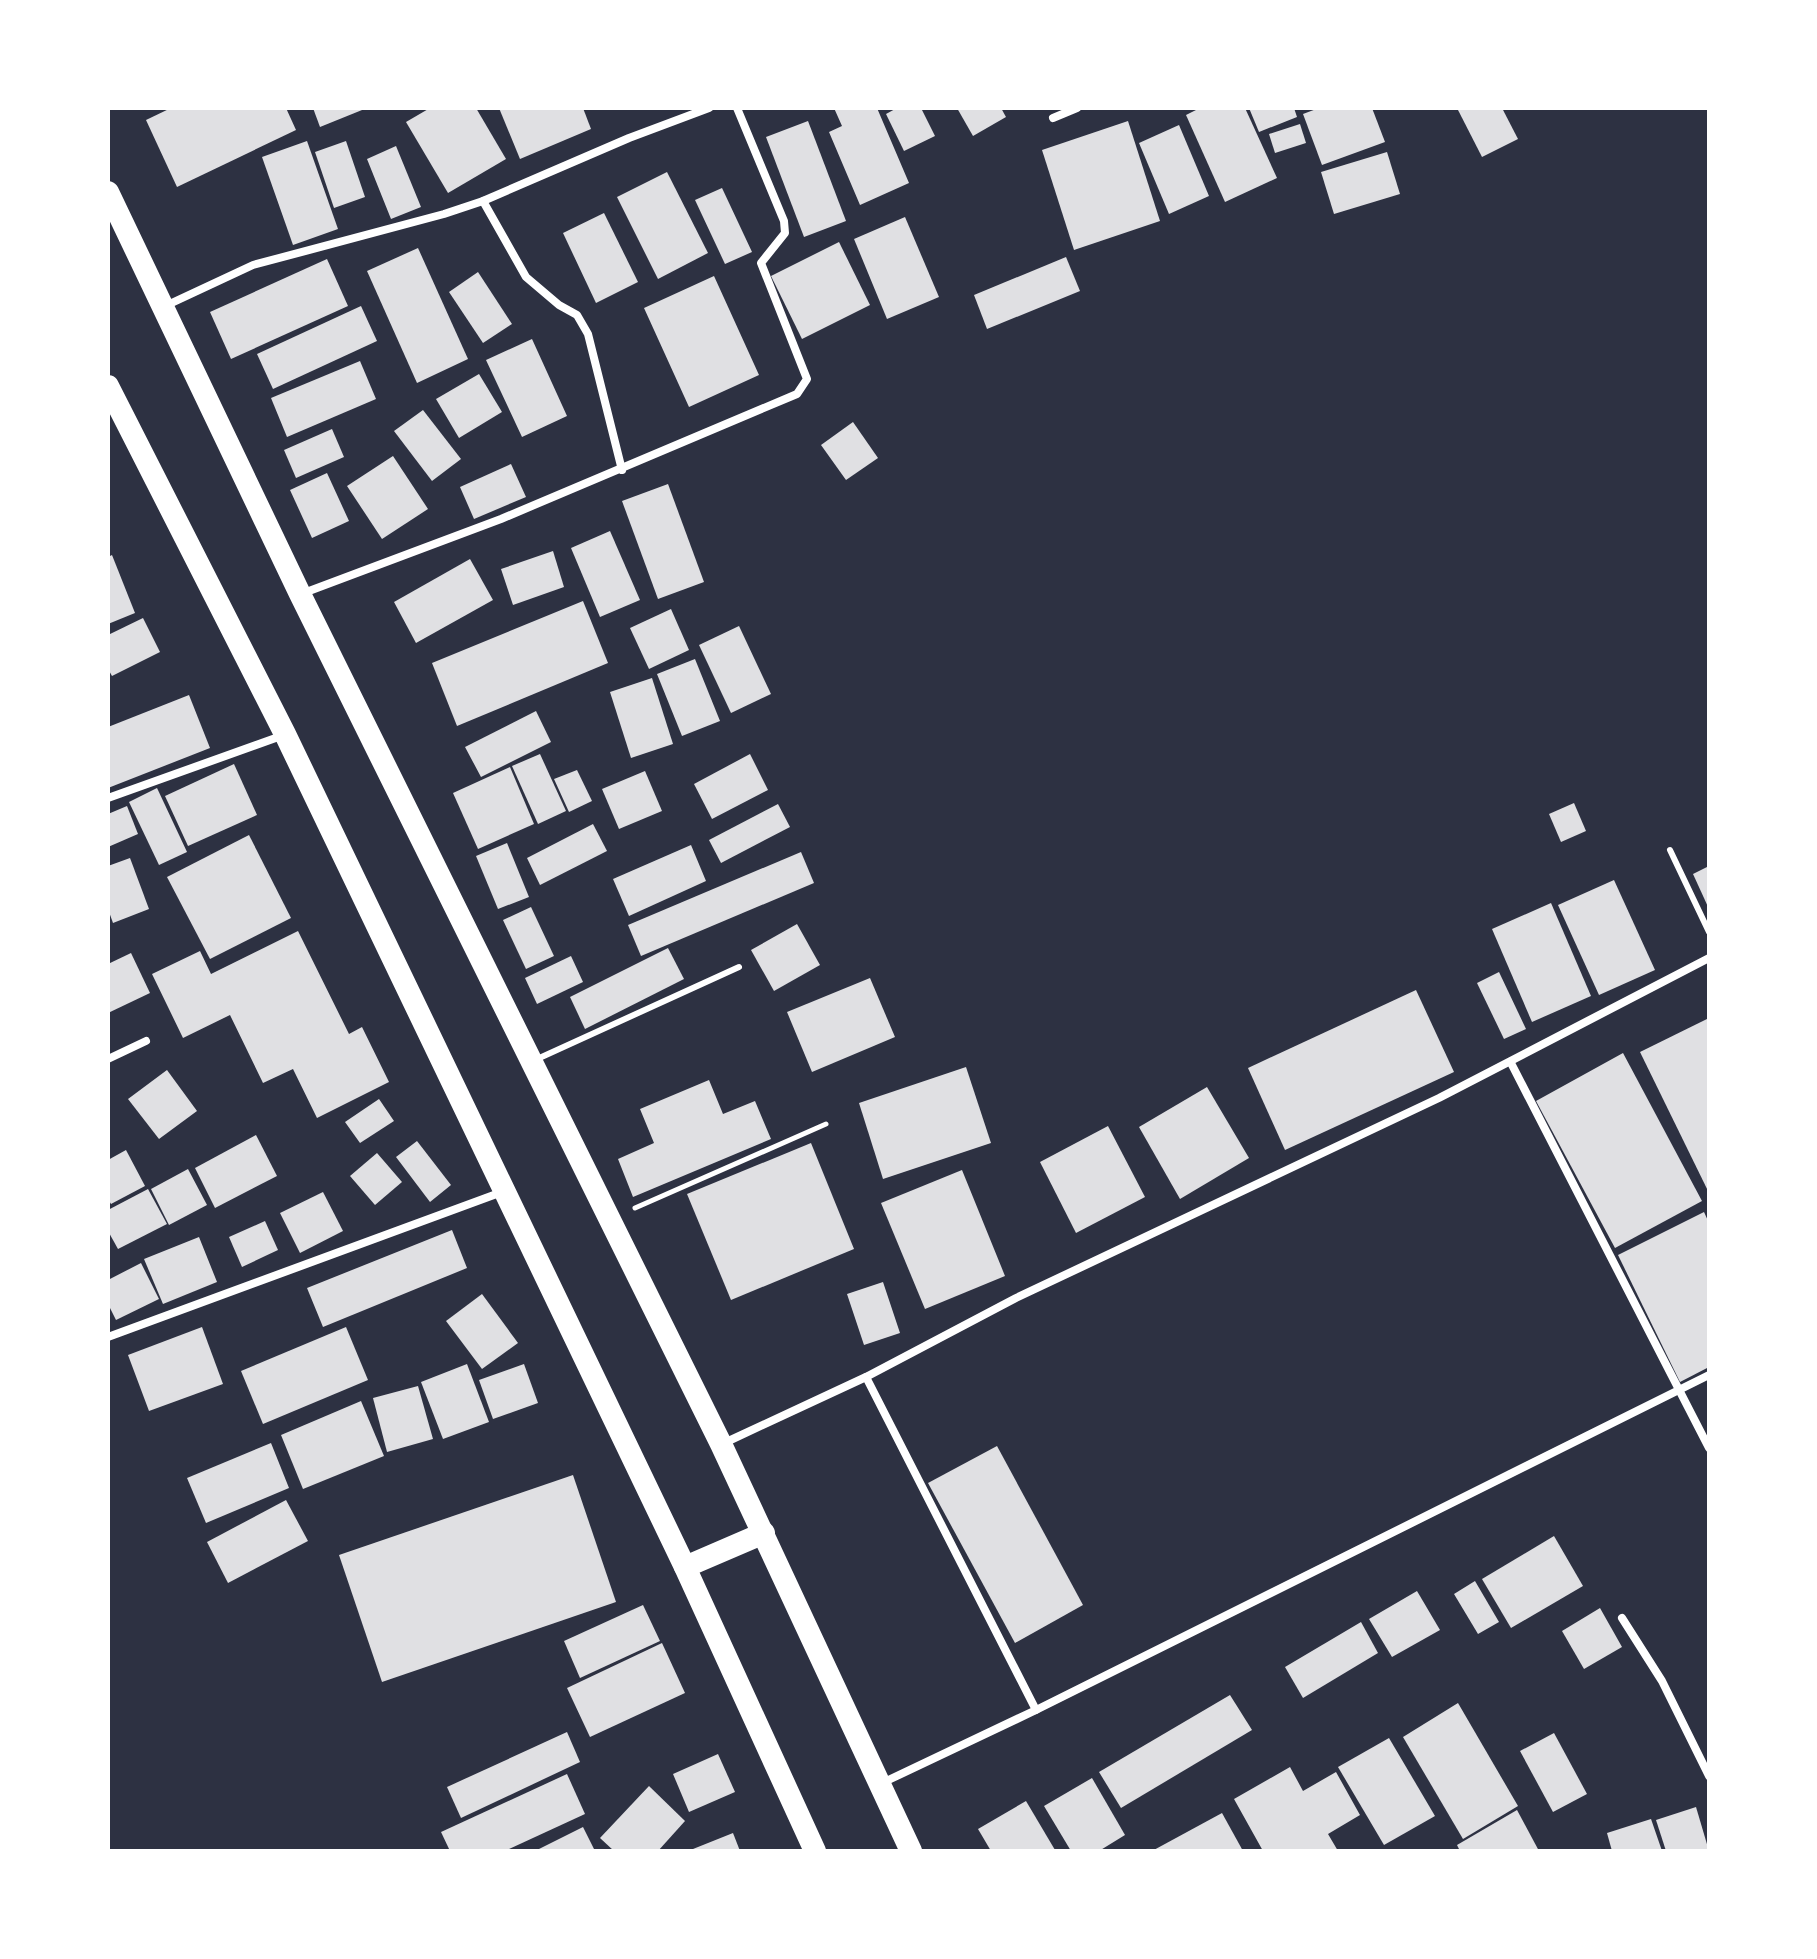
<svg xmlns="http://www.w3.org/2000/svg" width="1817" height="1959" viewBox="0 0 1817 1959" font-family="Roboto,sans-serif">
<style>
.building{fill:#e0e0e3}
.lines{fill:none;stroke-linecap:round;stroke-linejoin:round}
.path{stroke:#fff;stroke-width:5}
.service{stroke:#fff;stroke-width:6}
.minor{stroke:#fff;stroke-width:8}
.trunk{stroke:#fff;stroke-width:22}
</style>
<rect width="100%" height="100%" fill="#2d3142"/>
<g class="building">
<path d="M 171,108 L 286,108 L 296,130 L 177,187 L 146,120 Z"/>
<path d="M 313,108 L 367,108 L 320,127 Z"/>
<path d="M 430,108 L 476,108 L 506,159 L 448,193 L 406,122 Z"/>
<path d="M 499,108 L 583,108 L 591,129 L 520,159 Z"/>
<path d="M 834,108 L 877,108 L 909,183 L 860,205 L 829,132 L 842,126 Z"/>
<path d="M 897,108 L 921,108 L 935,136 L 904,151 L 886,114 Z"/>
<path d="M 957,108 L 1001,108 L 1006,117 L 973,136 Z"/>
<path d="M 1200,108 L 1245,108 L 1277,178 L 1225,202 L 1186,115 Z"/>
<path d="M 1249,108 L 1294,108 L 1297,117 L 1259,132 Z"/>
<path d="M 1319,108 L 1372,108 L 1385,142 L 1322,165 L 1303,114 Z"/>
<path d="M 1457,108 L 1502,108 L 1518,139 L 1482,157 Z"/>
<path d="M 808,121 L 846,221 L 804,237 L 766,137 Z"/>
<path d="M 1128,121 L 1160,221 L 1074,250 L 1042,150 Z"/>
<path d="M 1300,124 L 1306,143 L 1275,153 L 1269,134 Z"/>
<path d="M 1179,125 L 1209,196 L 1169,214 L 1139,143 Z"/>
<path d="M 307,141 L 338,229 L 293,245 L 262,157 Z"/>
<path d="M 346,141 L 365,197 L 334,208 L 315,152 Z"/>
<path d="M 396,146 L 421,207 L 391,219 L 367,159 Z"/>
<path d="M 1387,152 L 1400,194 L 1334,214 L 1321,172 Z"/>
<path d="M 667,172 L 708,253 L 658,279 L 617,197 Z"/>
<path d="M 722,188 L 752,252 L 725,264 L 695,200 Z"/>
<path d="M 604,213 L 638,282 L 596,303 L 563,233 Z"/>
<path d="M 905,217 L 939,297 L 887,319 L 854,239 Z"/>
<path d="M 839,242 L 870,305 L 802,339 L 771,276 Z"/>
<path d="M 418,248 L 468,359 L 417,383 L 367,271 Z"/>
<path d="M 1066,257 L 1080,291 L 987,329 L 974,295 Z"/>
<path d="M 327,259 L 348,306 L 231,359 L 210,312 Z"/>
<path d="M 478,272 L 512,324 L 483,343 L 449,292 Z"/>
<path d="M 714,276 L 759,375 L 689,407 L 644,308 Z"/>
<path d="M 361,306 L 377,341 L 273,389 L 257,354 Z"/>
<path d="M 532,339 L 567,416 L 522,437 L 486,360 Z"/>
<path d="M 360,361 L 376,399 L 287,437 L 271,398 Z"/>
<path d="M 479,374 L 502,412 L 459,438 L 436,399 Z"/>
<path d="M 423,410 L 461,459 L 432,481 L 394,431 Z"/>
<path d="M 853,422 L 878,458 L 846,480 L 821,445 Z"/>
<path d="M 332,429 L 344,457 L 296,478 L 284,450 Z"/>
<path d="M 393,456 L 428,509 L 382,539 L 347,486 Z"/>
<path d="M 511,464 L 526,497 L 474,519 L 460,487 Z"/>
<path d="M 327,473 L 349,521 L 312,538 L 290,490 Z"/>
<path d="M 668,484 L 704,582 L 658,599 L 622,501 Z"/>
<path d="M 610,531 L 640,600 L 600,617 L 571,548 Z"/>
<path d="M 553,551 L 564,587 L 513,605 L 501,569 Z"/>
<path d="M 112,555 L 135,613 L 108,624 L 108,557 Z"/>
<path d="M 470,559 L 493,600 L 416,643 L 394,602 Z"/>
<path d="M 583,601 L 608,663 L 457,726 L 432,663 Z"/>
<path d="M 671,609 L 689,650 L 649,669 L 630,628 Z"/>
<path d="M 143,618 L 160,652 L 112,676 L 108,669 L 108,635 Z"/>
<path d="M 739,626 L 771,694 L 731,713 L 699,645 Z"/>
<path d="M 695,659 L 720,721 L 682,736 L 657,674 Z"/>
<path d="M 652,678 L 673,744 L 631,758 L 610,692 Z"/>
<path d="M 189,695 L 210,748 L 108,788 L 108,727 Z"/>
<path d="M 536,711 L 551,742 L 481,777 L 465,747 Z"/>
<path d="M 540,754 L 566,811 L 538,824 L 512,766 Z"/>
<path d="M 750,754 L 768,790 L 712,819 L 694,784 Z"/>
<path d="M 234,764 L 257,815 L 188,846 L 165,796 Z"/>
<path d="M 510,767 L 534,824 L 478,849 L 453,793 Z"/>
<path d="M 577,770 L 592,801 L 569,812 L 554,779 Z"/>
<path d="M 645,771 L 662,811 L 619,829 L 602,789 Z"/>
<path d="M 157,788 L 187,852 L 159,865 L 129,802 Z"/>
<path d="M 1574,803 L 1586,831 L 1561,842 L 1549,814 Z"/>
<path d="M 778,804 L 790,827 L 721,863 L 709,840 Z"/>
<path d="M 127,806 L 138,834 L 108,847 L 108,814 Z"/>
<path d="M 593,824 L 607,851 L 540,885 L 527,858 Z"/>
<path d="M 249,835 L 291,918 L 210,959 L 167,877 Z"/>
<path d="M 507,843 L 529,897 L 498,909 L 476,856 Z"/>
<path d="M 691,845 L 706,881 L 629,916 L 613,879 Z"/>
<path d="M 801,852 L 814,883 L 641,956 L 628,925 Z"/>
<path d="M 130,858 L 149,909 L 113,923 L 108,909 L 108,866 Z"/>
<path d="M 1709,866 L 1709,909 L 1693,874 Z"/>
<path d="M 1614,880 L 1655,970 L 1599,995 L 1558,905 Z"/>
<path d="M 1551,903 L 1591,996 L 1532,1022 L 1492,929 Z"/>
<path d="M 531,907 L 554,956 L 526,969 L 503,920 Z"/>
<path d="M 797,924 L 820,965 L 774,991 L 751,950 Z"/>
<path d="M 298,931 L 349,1034 L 362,1027 L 389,1082 L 317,1118 L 293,1069 L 263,1083 L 230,1015 L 183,1038 L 152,974 L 200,951 L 211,974 Z"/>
<path d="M 668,948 L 684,979 L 585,1029 L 570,997 Z"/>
<path d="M 131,953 L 150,993 L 108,1013 L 108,964 Z"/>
<path d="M 571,956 L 583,982 L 537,1004 L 525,978 Z"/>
<path d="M 1499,972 L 1526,1029 L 1504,1039 L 1477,983 Z"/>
<path d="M 870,978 L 895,1037 L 812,1072 L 787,1012 Z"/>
<path d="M 1416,990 L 1454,1072 L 1285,1150 L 1248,1068 Z"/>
<path d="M 1709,1018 L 1709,1193 L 1640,1052 Z"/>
<path d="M 1623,1053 L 1702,1201 L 1615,1248 L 1536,1101 Z"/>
<path d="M 966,1067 L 991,1143 L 883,1179 L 859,1103 Z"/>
<path d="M 167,1070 L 197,1111 L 159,1139 L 128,1099 Z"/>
<path d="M 709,1080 L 723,1114 L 755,1101 L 771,1139 L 633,1197 L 618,1159 L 654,1143 L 640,1109 Z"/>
<path d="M 1207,1087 L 1249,1158 L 1180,1199 L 1139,1127 Z"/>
<path d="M 379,1099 L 394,1121 L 360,1143 L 345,1122 Z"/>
<path d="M 1108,1126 L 1145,1197 L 1076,1233 L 1040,1162 Z"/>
<path d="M 256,1135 L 277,1176 L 215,1208 L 195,1168 Z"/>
<path d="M 417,1141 L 451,1185 L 430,1202 L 396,1157 Z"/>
<path d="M 811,1143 L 854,1249 L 731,1300 L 687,1194 Z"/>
<path d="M 126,1150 L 145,1186 L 111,1204 L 108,1199 L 108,1160 Z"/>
<path d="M 377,1153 L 402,1182 L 375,1205 L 350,1176 Z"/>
<path d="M 188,1169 L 207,1205 L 169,1225 L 151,1189 Z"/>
<path d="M 962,1170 L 1005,1276 L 925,1309 L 881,1203 Z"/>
<path d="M 148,1189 L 167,1224 L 118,1249 L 108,1231 L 108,1210 Z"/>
<path d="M 323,1192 L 343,1231 L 300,1253 L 280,1213 Z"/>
<path d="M 1704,1212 L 1709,1223 L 1709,1367 L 1680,1382 L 1618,1255 Z"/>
<path d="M 265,1221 L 278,1250 L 242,1267 L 229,1237 Z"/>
<path d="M 452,1230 L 467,1268 L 323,1327 L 307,1288 Z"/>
<path d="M 199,1237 L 217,1282 L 163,1304 L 144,1259 Z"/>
<path d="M 141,1263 L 159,1299 L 116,1320 L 108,1304 L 108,1280 Z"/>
<path d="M 883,1282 L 900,1333 L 864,1345 L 847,1294 Z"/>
<path d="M 482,1294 L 518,1343 L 482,1369 L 446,1321 Z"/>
<path d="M 202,1327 L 223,1384 L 149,1411 L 128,1355 Z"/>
<path d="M 346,1327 L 368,1380 L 263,1424 L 241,1371 Z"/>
<path d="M 467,1364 L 489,1422 L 443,1439 L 421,1382 Z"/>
<path d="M 524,1364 L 538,1403 L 493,1419 L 479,1380 Z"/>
<path d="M 418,1386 L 433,1439 L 387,1452 L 373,1398 Z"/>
<path d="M 361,1401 L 384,1456 L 303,1489 L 281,1435 Z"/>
<path d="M 271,1443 L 289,1488 L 206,1523 L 187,1478 Z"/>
<path d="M 997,1446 L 1083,1605 L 1015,1643 L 928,1483 Z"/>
<path d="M 573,1475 L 616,1602 L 382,1682 L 339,1555 Z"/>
<path d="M 286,1500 L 308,1541 L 228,1583 L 207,1542 Z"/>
<path d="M 1554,1536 L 1583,1586 L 1511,1628 L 1482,1579 Z"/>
<path d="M 1475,1581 L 1499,1622 L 1478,1634 L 1454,1594 Z"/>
<path d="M 1417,1591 L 1440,1630 L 1392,1657 L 1369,1619 Z"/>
<path d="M 643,1605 L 660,1641 L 580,1678 L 564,1641 Z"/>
<path d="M 1600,1608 L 1622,1647 L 1584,1669 L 1562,1631 Z"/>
<path d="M 1361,1622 L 1378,1653 L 1303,1698 L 1285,1667 Z"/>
<path d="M 662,1643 L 685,1693 L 590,1737 L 567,1688 Z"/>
<path d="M 1230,1695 L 1252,1730 L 1121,1808 L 1099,1772 Z"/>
<path d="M 1458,1703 L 1518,1806 L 1463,1839 L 1403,1737 Z"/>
<path d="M 567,1732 L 580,1762 L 461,1818 L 447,1787 Z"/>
<path d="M 1554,1733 L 1587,1794 L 1553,1812 L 1520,1751 Z"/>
<path d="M 1389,1738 L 1435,1816 L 1384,1845 L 1338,1767 Z"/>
<path d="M 718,1754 L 735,1792 L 689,1812 L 673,1774 Z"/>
<path d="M 1290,1767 L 1303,1791 L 1336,1772 L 1360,1815 L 1328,1834 L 1338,1851 L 1263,1851 L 1234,1799 Z"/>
<path d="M 567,1774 L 585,1814 L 505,1851 L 450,1851 L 441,1832 Z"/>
<path d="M 1092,1778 L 1125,1835 L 1099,1851 L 1071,1851 L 1044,1806 Z"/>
<path d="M 649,1786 L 685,1821 L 658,1851 L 614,1851 L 600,1838 Z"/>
<path d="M 1026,1801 L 1055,1850 L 991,1851 L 978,1829 Z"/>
<path d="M 1696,1807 L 1709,1851 L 1666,1851 L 1656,1820 Z"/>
<path d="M 1517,1810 L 1539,1851 L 1460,1851 L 1457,1845 Z"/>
<path d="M 1222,1813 L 1243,1851 L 1152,1851 Z"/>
<path d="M 1651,1819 L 1662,1851 L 1612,1851 L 1607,1833 Z"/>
<path d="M 583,1827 L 595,1851 L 535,1851 Z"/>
<path d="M 733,1833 L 740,1851 L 688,1851 Z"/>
</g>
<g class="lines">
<path class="path" d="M 635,1208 L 826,1124"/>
<g class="service">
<path d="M 1670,850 L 1709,932"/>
<path d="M 535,1060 L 739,967"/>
</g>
<g class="minor">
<path d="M 1053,118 L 1077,108"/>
<path d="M 483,201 L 526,277 L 559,305 L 577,315 L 588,334 L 622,470"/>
<path d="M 163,307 L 253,265 L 444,214 L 483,201 L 629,138 L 709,108"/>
<path d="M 301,594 L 501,519 L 797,394 L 807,379 L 761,263 L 785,233 L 784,221 L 737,108"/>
<path d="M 108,798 L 284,735"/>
<path d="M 108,1059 L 146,1041"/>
<path d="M 1511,1063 L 1709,1448"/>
<path d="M 108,1337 L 502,1192"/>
<path d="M 866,1377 L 1036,1710"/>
<path d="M 722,1444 L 866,1377 L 1016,1298 L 1439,1098 L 1709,958"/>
<path d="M 1622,1618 L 1662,1681 L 1709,1776"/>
<path d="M 882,1783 L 1036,1710 L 1709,1375"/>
</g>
<g class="trunk">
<path d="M 108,192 L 300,594 L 721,1444 L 911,1851"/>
<path d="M 108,386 L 285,734 L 685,1567 L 815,1851"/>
<path d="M 685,1567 L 764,1533"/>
</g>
</g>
<rect width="1817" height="1959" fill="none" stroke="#ffffff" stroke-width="220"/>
</svg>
